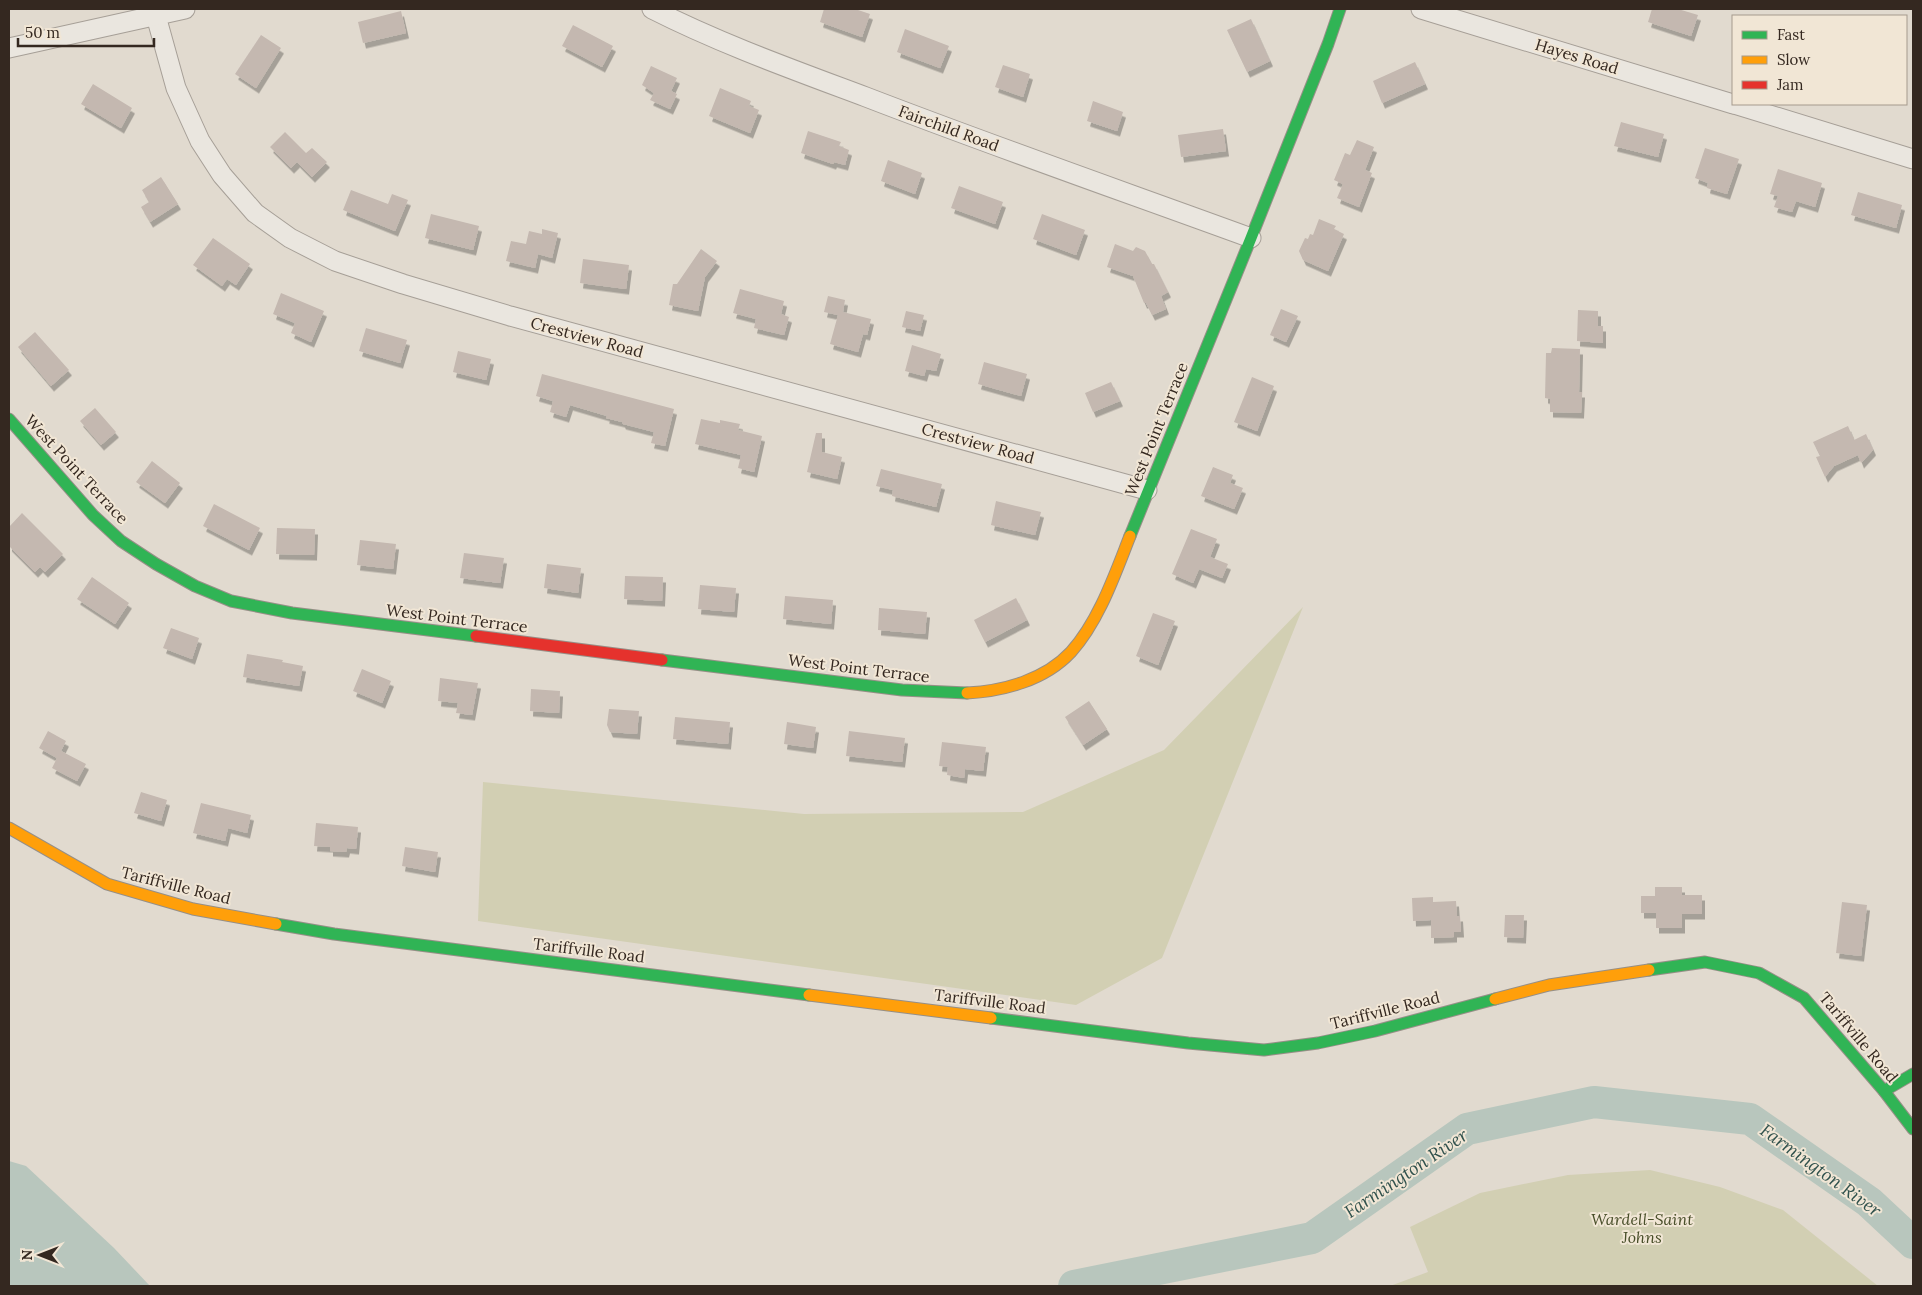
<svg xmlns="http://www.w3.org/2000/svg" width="1922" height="1295" viewBox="0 0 1922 1295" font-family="Lora,serif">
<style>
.green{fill:#d2cfb3}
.water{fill:#b8c6bd}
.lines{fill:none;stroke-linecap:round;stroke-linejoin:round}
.river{stroke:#b8c6bd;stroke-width:32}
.building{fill:#c4b8b0;filter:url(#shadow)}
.street-casing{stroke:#a69f97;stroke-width:21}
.fast-casing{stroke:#968f87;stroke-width:13}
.slow-casing{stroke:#968f87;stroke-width:13}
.jam-casing{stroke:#968f87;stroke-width:13}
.street{stroke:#eae6df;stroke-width:19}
.fast{stroke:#30b455;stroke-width:11}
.slow{stroke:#ff9f0a;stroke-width:11}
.jam{stroke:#e5322d;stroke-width:11}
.labels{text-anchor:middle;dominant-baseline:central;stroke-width:4;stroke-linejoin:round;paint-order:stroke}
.street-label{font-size:16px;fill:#342820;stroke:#f1e6d5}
.park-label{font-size:16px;font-style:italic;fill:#484e29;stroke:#f1e6d5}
.water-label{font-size:18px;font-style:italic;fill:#31524d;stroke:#f1e6d5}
</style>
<defs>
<filter id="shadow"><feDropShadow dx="3" dy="5.5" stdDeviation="0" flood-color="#0004"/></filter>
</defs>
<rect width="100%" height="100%" fill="#e1dacf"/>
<g class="green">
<path d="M 1303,607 L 1162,958 L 1076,1005 L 478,921 L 483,782 L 804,814 L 1023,812 L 1164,750 Z"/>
<path d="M 1650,1170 L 1720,1187 L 1783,1210 L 1878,1286 L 1390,1286 L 1428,1272 L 1410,1227 L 1480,1193 L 1568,1175 Z"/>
</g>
<path class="water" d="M 9,1161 L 26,1166 L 114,1248 L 150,1286 L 9,1286 Z"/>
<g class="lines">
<path class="river" d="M 1074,1286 L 1312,1238 L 1467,1129 L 1594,1102 L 1750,1119 L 1869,1202 L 1913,1243"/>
</g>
<g class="building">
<path d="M 824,9 L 855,9 L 870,14 L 862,37 L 820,22 Z"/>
<path d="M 1652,9 L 1678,9 L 1698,15 L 1691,36 L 1648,22 Z"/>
<path d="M 401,11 L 406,33 L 363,43 L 358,22 Z"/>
<path d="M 1251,19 L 1270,61 L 1247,72 L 1227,30 Z"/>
<path d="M 573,25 L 613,46 L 602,67 L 562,46 Z"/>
<path d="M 905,29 L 949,46 L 940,68 L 897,52 Z"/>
<path d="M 261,35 L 281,48 L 256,88 L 235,74 Z"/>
<path d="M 1415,62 L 1425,84 L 1382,103 L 1373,81 Z"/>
<path d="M 1003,65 L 1030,74 L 1023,97 L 995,87 Z"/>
<path d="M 651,66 L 677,78 L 671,91 L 677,94 L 670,109 L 650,100 L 654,93 L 642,85 Z"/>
<path d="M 93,84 L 132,108 L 121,128 L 81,104 Z"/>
<path d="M 720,88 L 751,101 L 749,106 L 759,110 L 750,133 L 709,116 Z"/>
<path d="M 1093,101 L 1123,112 L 1117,131 L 1087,121 Z"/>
<path d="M 1621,122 L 1664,134 L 1658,157 L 1614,146 Z"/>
<path d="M 1223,129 L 1226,151 L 1181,157 L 1178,135 Z"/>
<path d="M 808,131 L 841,142 L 839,146 L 849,150 L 845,165 L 834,162 L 833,164 L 801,153 Z"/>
<path d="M 285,132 L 306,153 L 312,148 L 327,162 L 312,177 L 297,162 L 291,168 L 270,147 Z"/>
<path d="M 1357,140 L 1374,147 L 1365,170 L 1372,173 L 1359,207 L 1337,198 L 1343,184 L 1334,180 L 1345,153 L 1350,155 Z"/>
<path d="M 1705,148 L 1739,159 L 1727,194 L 1707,188 L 1708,183 L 1695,178 Z"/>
<path d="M 888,160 L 922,173 L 915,194 L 881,181 Z"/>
<path d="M 1778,169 L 1822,183 L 1815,207 L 1796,201 L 1792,212 L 1774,207 L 1778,196 L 1770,194 Z"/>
<path d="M 161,177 L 178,204 L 150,222 L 141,207 L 149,202 L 142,190 Z"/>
<path d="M 959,186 L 1003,202 L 995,224 L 951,208 Z"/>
<path d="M 351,190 L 388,204 L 392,194 L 408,200 L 395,231 L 343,210 Z"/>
<path d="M 1858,192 L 1902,205 L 1896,228 L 1851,215 Z"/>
<path d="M 431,214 L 479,226 L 473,250 L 425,238 Z"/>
<path d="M 1042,214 L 1085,230 L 1076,255 L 1033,239 Z"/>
<path d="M 1319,219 L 1336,226 L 1334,229 L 1344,234 L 1328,271 L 1303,260 L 1299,251 L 1305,238 L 1308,239 L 1310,234 L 1313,235 Z"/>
<path d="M 542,229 L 558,233 L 552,258 L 538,254 L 535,268 L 506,261 L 511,241 L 526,244 L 529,231 L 542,234 Z"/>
<path d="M 213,238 L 250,264 L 236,285 L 227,279 L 222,286 L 193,265 Z"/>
<path d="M 1115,244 L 1133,251 L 1136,247 L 1145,251 L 1152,264 L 1154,264 L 1168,292 L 1161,296 L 1166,309 L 1152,315 L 1146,303 L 1144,303 L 1133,276 L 1107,267 Z"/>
<path d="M 701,249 L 717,261 L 705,277 L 698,311 L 669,305 L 673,284 L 677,284 Z"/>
<path d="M 583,259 L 629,265 L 626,289 L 580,283 Z"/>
<path d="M 740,289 L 784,301 L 781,314 L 789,317 L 784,335 L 754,328 L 756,319 L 733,313 Z"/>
<path d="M 281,293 L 324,311 L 311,342 L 291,333 L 295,323 L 273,314 Z"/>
<path d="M 828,296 L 845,300 L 843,312 L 871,319 L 867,335 L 863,334 L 858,352 L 830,344 L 838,315 L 824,312 Z"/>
<path d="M 1281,309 L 1298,316 L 1286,342 L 1270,335 Z"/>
<path d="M 1578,310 L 1598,311 L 1598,326 L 1603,326 L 1603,343 L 1577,341 Z"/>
<path d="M 906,311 L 924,315 L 920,331 L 902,327 Z"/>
<path d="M 366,328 L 407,340 L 400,363 L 359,351 Z"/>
<path d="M 35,332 L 69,370 L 51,386 L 18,347 Z"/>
<path d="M 912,345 L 941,354 L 936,371 L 926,369 L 924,376 L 905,371 Z"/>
<path d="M 1552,348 L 1580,349 L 1579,392 L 1582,392 L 1581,413 L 1550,412 L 1550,399 L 1545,398 L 1546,353 L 1551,353 Z"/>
<path d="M 458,351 L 491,359 L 486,380 L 453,372 Z"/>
<path d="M 984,362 L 1027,374 L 1021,396 L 978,384 Z"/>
<path d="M 542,374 L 674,409 L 665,446 L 651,443 L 654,432 L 623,424 L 622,422 L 606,418 L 607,416 L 570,405 L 566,417 L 550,412 L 553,401 L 536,396 Z"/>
<path d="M 1252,377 L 1274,386 L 1257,431 L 1234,422 Z"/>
<path d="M 1111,382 L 1120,401 L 1093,412 L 1085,393 Z"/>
<path d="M 95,408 L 116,432 L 101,445 L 80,421 Z"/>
<path d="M 701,419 L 720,423 L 720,420 L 740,424 L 738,430 L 762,436 L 754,472 L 738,468 L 741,455 L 695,444 Z"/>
<path d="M 1848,426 L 1854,440 L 1866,434 L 1873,450 L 1861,463 L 1858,455 L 1834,466 L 1825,477 L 1816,457 L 1820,456 L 1813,442 Z"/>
<path d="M 816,433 L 822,433 L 822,452 L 842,457 L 837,479 L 807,472 Z"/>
<path d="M 152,461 L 180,483 L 165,503 L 136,482 Z"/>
<path d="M 1213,467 L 1233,475 L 1230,483 L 1243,488 L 1234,509 L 1201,496 Z"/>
<path d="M 881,469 L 942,484 L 936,507 L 892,496 L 893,490 L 876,486 Z"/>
<path d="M 996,501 L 1041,512 L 1035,535 L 991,525 Z"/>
<path d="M 214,504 L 260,528 L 249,550 L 203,526 Z"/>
<path d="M 22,513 L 63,554 L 45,572 L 40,567 L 35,572 L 9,546 L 9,527 Z"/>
<path d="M 277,528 L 315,529 L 314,555 L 276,554 Z"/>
<path d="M 1191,529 L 1217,539 L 1210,557 L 1228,564 L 1222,578 L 1199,569 L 1193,583 L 1172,574 Z"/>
<path d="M 360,540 L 396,544 L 393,569 L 357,565 Z"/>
<path d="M 464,553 L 504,558 L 500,583 L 460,578 Z"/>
<path d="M 547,564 L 581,568 L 578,593 L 544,588 Z"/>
<path d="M 625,576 L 663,577 L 662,601 L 624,599 Z"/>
<path d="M 92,577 L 129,603 L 115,624 L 77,599 Z"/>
<path d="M 700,585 L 736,588 L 734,612 L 698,609 Z"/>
<path d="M 785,596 L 833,600 L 831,624 L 783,619 Z"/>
<path d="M 1016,598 L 1027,620 L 985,642 L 974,620 Z"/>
<path d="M 879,608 L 927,612 L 925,634 L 878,630 Z"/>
<path d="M 1153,613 L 1175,621 L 1158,665 L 1136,656 Z"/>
<path d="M 171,628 L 199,638 L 192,659 L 163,648 Z"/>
<path d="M 247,654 L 283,660 L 282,662 L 303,666 L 299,686 L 243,677 Z"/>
<path d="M 362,669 L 391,681 L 382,703 L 353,691 Z"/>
<path d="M 440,678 L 478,683 L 472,715 L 456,713 L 458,703 L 438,701 Z"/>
<path d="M 531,689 L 560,691 L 559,713 L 530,711 Z"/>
<path d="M 1089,701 L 1107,729 L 1083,745 L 1065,717 Z"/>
<path d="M 609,709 L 639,711 L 637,734 L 610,732 L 607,725 Z"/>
<path d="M 675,717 L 730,722 L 728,744 L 673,739 Z"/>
<path d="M 787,722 L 816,727 L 813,748 L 784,744 Z"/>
<path d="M 48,731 L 66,741 L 61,751 L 86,764 L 77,781 L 52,768 L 57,758 L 39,748 Z"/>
<path d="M 849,731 L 905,738 L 902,762 L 846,756 Z"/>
<path d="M 942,742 L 986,747 L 983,771 L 965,769 L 964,778 L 947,775 L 948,767 L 939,766 Z"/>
<path d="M 141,792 L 167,800 L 161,821 L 134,813 Z"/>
<path d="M 201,803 L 251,815 L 247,833 L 228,828 L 225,841 L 193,833 Z"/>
<path d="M 316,823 L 358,827 L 356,849 L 347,848 L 346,852 L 330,851 L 330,847 L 314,846 Z"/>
<path d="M 405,847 L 438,852 L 435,872 L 402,866 Z"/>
<path d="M 1655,887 L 1682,887 L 1682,895 L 1702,895 L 1702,914 L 1682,914 L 1682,928 L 1656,928 L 1656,913 L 1641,913 L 1641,896 L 1655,896 Z"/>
<path d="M 1433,897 L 1433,902 L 1456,901 L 1457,916 L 1460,916 L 1461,932 L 1454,932 L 1454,937 L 1431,938 L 1431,920 L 1413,921 L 1412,898 Z"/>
<path d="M 1842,902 L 1867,905 L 1861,956 L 1836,953 Z"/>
<path d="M 1505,915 L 1524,915 L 1523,938 L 1504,937 Z"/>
</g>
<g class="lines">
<defs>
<g id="street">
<path d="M 652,9 C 721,44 794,70 866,97 C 993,146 1122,191 1251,238"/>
<path d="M 1421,9 L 1733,104"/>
<path d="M 156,16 L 176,88 L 200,141 L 222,175 L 255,213 L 290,238 L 335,261 L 403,284 L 510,316 L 1147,490"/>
<path d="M 9,48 L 185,9"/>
<path d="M 1734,104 L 1913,159"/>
</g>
<g id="fast">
<path d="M 9,419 L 93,515 L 121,541 L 156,564 L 195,586 L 231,601 L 292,613 L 476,636"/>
<path d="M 1130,536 L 1251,238 L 1328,44 L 1340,9"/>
<path d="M 662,660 L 902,690 L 967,693"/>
<path d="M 276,924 L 334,934 L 809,995"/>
<path d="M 1649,970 L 1705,962 L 1759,973 L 1804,998 L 1884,1091 L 1913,1129"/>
<path d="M 991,1018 L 1188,1043 L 1264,1050 L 1318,1043 L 1375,1031 L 1495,999"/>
<path d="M 1884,1091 L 1913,1074"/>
</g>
<g id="slow">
<path d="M 967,693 C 1004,691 1045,680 1071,652 C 1099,621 1115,574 1130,536"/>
<path d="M 9,828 L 107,884 L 193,909 L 276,924"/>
<path d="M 809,995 L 991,1018"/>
<path d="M 1495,999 L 1549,985 L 1649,970"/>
</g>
<path id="jam" d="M 476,636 L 662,660"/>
</defs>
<use href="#street" class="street-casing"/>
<use href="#fast" class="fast-casing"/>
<use href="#slow" class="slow-casing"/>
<use href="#jam" class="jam-casing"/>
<use href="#street" class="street"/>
<use href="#fast" class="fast"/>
<use href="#slow" class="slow"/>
<use href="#jam" class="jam"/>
</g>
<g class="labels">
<g class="street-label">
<text transform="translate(1577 56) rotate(17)">Hayes Road</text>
<text transform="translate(949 128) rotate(20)">Fairchild Road</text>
<text transform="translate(587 337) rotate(15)">Crestview Road</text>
<text transform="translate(1156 429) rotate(-68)">West Point Terrace</text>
<text transform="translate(978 443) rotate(15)">Crestview Road</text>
<text transform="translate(77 469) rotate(47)">West Point Terrace</text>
<text transform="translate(457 618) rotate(7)">West Point Terrace</text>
<text transform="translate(859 668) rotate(7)">West Point Terrace</text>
<text transform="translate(176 885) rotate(14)">Tariffville Road</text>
<text transform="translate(589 950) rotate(7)">Tariffville Road</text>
<text transform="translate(990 1001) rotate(7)">Tariffville Road</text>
<text transform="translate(1385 1010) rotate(-14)">Tariffville Road</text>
<text transform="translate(1859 1037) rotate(50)">Tariffville Road</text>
</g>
<g class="park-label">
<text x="1642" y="1219">Wardell-Saint<tspan x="1642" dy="18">Johns</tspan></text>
</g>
<g class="water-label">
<text transform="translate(1821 1170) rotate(36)">Farmington River</text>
<text transform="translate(1406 1173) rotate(-34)">Farmington River</text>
</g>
</g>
<rect width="1922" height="1295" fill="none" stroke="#342820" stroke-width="20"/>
<rect x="1732" y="15" width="175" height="90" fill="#f1e6d5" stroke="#a59a8d"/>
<rect x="1742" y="31" width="25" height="8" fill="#30b455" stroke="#a59a8d"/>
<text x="1777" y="40" font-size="15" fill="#342820">Fast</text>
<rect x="1742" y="56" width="25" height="8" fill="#ff9f0a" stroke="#a59a8d"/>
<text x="1777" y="65" font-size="15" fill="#342820">Slow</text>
<rect x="1742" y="81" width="25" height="8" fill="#e5322d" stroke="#a59a8d"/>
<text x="1777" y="90" font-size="15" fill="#342820">Jam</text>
<g transform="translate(40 1255) rotate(270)" stroke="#f1e6d5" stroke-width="4" paint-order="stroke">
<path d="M0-4L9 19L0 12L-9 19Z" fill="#342820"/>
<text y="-8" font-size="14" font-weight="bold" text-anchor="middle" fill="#342820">N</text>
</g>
<path d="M18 38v8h136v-8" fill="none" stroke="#342820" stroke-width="2.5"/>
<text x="25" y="38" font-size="15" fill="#342820" stroke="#f1e6d5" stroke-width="4" paint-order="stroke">50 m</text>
</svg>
